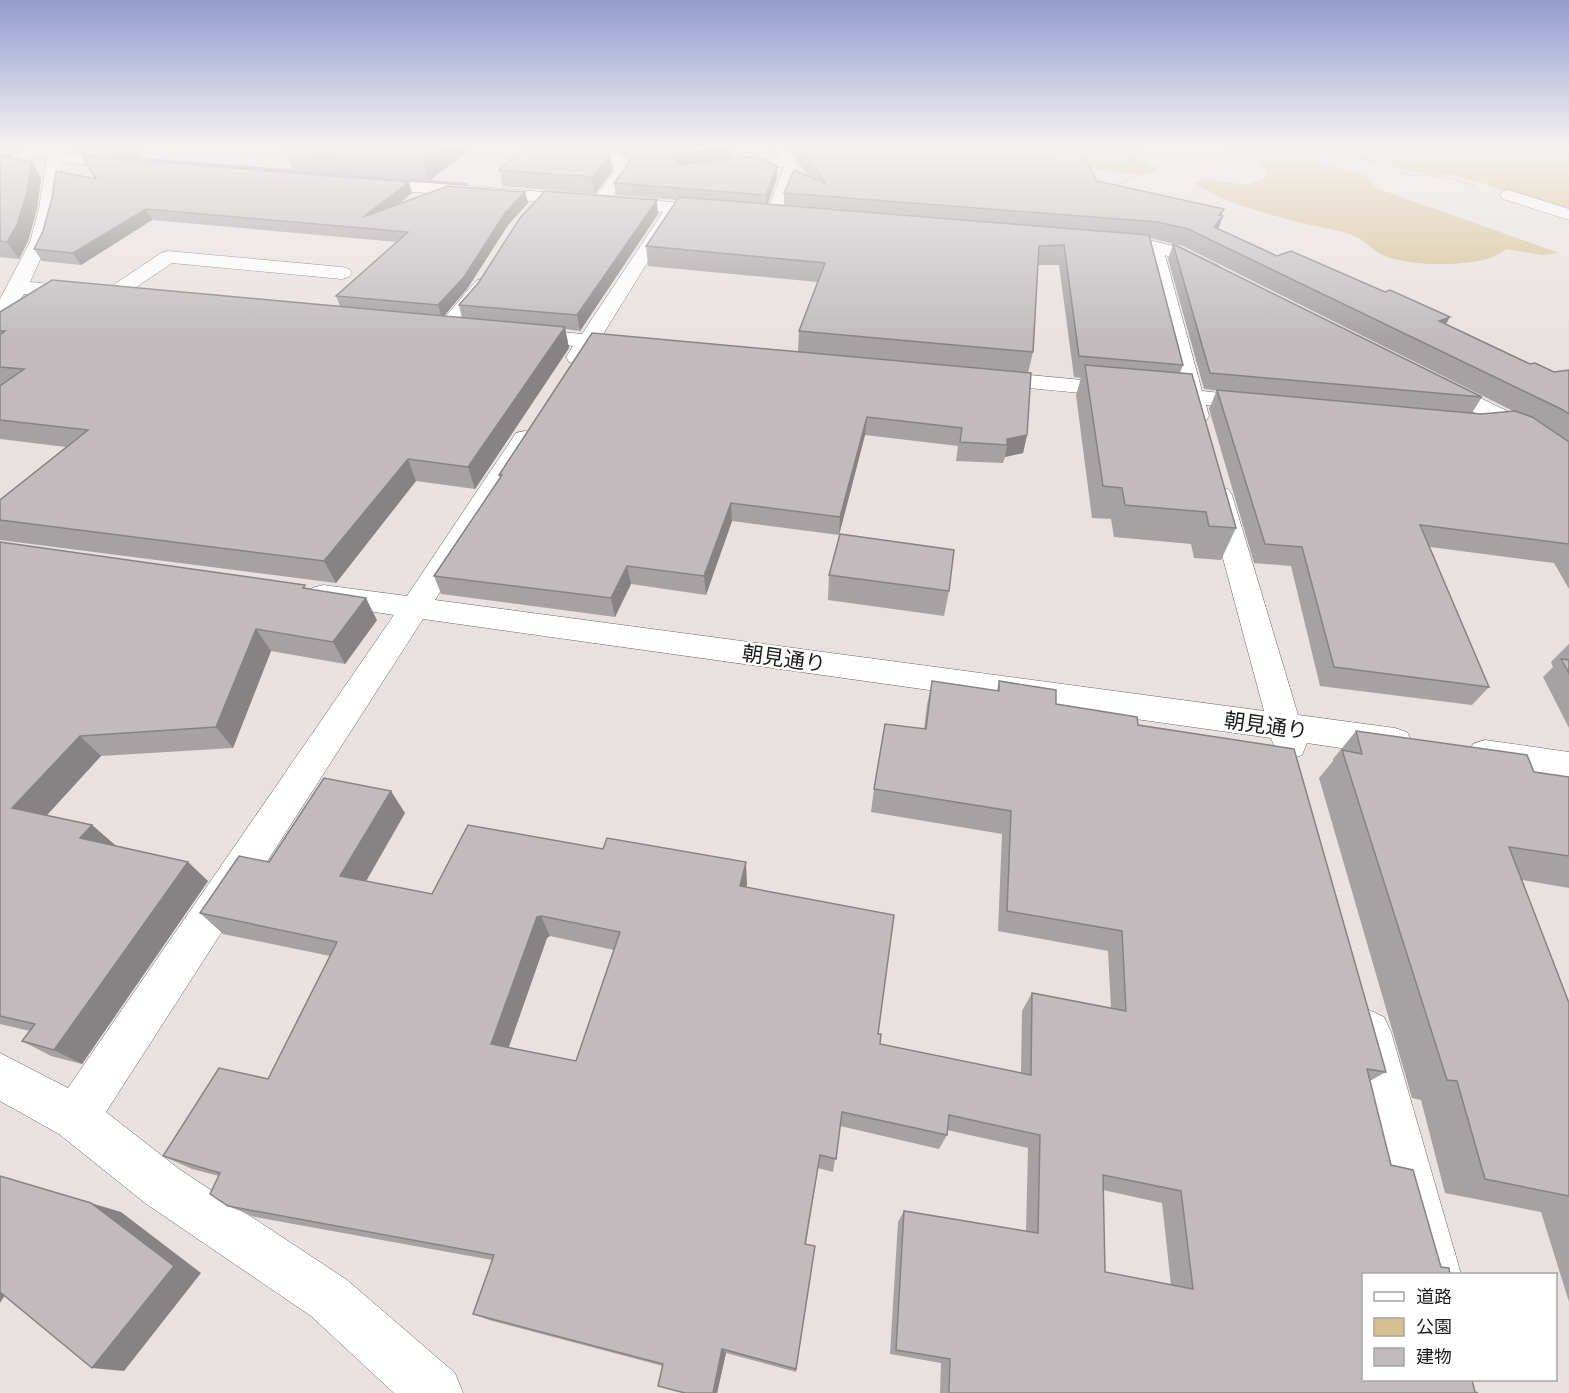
<svg xmlns="http://www.w3.org/2000/svg" width="1569" height="1393" viewBox="0 0 1569 1393" font-family="Manrope,'Noto Sans JP',sans-serif">
<style>
.green{fill:#d6bf90}
.water{fill:#b778aa}
.lines{fill:none;stroke-linecap:round;stroke-linejoin:round}
.minor-tunnel{stroke:#c0bab9;stroke-width:17;stroke-dasharray:17 9;stroke-linecap:butt}
.service-casing{stroke:#6a6564;stroke-width:1}
.minor-casing{stroke:#6a6564;stroke-width:1}
.path{stroke:#95908f;stroke-width:2;stroke-dasharray:1 2;stroke-linecap:butt}
.service{fill:#fff;fill-rule:evenodd}
.minor{fill:#fff;fill-rule:evenodd}
.rail-casing{stroke:#575453;stroke-width:4}
.rail{stroke:#fff;stroke-width:2;stroke-dasharray:8;stroke-linecap:butt}
.wall{fill:#a6a1a3;fill-rule:evenodd}
.shaded-wall{fill:#878384}
.building{fill:#c1bbbd;stroke:#878384;stroke-width:1.5;fill-rule:evenodd}
.labels{text-anchor:middle;dominant-baseline:central;stroke-width:4.5;stroke-linejoin:round;paint-order:stroke}
.street-label{font-size:21px;fill:#1e1c1b;stroke:#fff}
</style>
<rect width="100%" height="100%" fill="#e8e1e0"/>
<g class="green">
<path d="M 981,146 L 1146,146 L 1142,157 L 1159,170 L 1142,175 L 1048,164 Z"/>
<path d="M 1216,146 L 1569,146 L 1569,210 L 1450,174 L 1437,176 L 1408,171 L 1327,151 L 1303,156 L 1366,176 L 1376,188 L 1559,253 L 1542,255 L 1506,249 C 1485,269 1412,267 1385,256 C 1373,251 1365,241 1355,236 C 1342,230 1324,228 1310,225 C 1271,215 1228,205 1194,183 L 1208,179 L 1246,185 L 1264,179 L 1267,172 L 1256,157 Z"/>
</g>
<path class="water" d="M 81,153 L 468,183 L 466,186 L 78,155 Z"/>
<g class="lines">
<path class="minor-tunnel" d="M 0,158 L 23,154"/>
<defs>
<g id="service">
<path d="M 781,147 L 785,148 L 797,163 C 796,174 783,216 773,219 L 766,215 L 784,167 L 734,168 L 728,164 L 734,160 L 782,159 L 775,151 Z"/>
<path d="M 481,279 L 489,284 L 486,287 L 451,330 L 439,330 L 437,327 L 439,324 L 476,281 Z"/>
</g>
<g id="minor">
<path d="M 41,146 L 77,146 L 74,149 L 61,153 L 128,159 L 136,164 L 128,169 L 62,162 L 57,209 L 48,242 L 30,282 L 82,287 L 89,289 L 92,293 L 89,297 L 82,299 L 24,294 L 7,319 L 0,321 L 0,299 L 30,242 L 39,209 L 47,157 L 46,155 L 23,159 L 15,154 L 17,151 Z"/>
<path d="M 585,146 C 605,146 618,148 630,164 L 630,172 L 612,197 L 717,206 L 723,207 L 726,211 L 723,215 L 717,216 L 678,213 L 602,336 L 639,340 L 642,345 L 639,350 L 631,352 L 594,348 L 585,362 L 577,364 L 569,362 L 566,357 L 573,346 L 521,340 L 513,339 L 510,334 L 513,329 L 521,328 L 582,334 L 663,212 L 365,188 L 357,183 L 365,178 L 596,196 L 614,172 L 614,165 L 607,158 Z"/>
<path d="M 1509,190 L 1569,209 L 1569,220 L 1503,199 L 1500,195 L 1503,191 Z"/>
<path d="M 1106,237 L 1153,241 L 1182,248 L 1219,266 L 1222,270 L 1219,274 L 1212,276 L 1165,255 L 1202,391 L 1267,398 L 1271,403 L 1267,408 L 1259,410 L 1206,405 L 1209,416 L 1206,421 L 1197,423 L 1188,421 L 1182,403 L 979,383 L 976,378 L 979,373 L 987,371 L 1178,389 L 1145,252 L 1099,247 L 1097,243 L 1099,239 Z"/>
<path d="M 168,251 L 342,267 L 349,269 L 352,273 L 349,277 L 342,279 L 172,263 L 117,300 L 103,300 L 100,296 L 103,292 L 161,253 Z"/>
<path d="M 1437,377 L 1548,431 L 1569,445 L 1569,465 L 1560,462 L 1530,441 L 1429,389 L 1425,384 L 1429,379 Z"/>
<path d="M 525,431 L 534,433 L 537,438 L 435,600 L 1264,711 L 1206,495 L 1210,489 L 1219,487 L 1228,489 L 1232,495 L 1298,715 L 1395,728 L 1407,732 L 1412,742 L 1407,752 L 1395,756 L 1307,743 L 1302,755 L 1290,759 L 1278,755 L 1271,738 L 423,619 L 106,1112 L 179,1169 L 347,1280 L 455,1373 L 463,1393 L 394,1393 L 311,1316 L 145,1203 L 59,1134 L 0,1101 L 0,1053 L 68,1088 L 394,615 L 312,602 L 308,595 L 312,588 L 323,585 L 407,596 L 516,433 Z"/>
<path d="M 1485,740 L 1569,752 L 1569,780 L 1485,768 L 1473,764 L 1468,754 L 1473,744 Z"/>
<path d="M 1369,1010 L 1384,1017 L 1391,1032 L 1461,1274 L 1410,1274 L 1347,1032 L 1354,1017 Z"/>
</g>
</defs>
<use href="#service" class="service-casing"/>
<use href="#minor" class="minor-casing"/>
<g class="path">
<path d="M 1323,146 L 1409,175 L 1451,178 L 1476,186"/>
<path d="M 1113,187 L 1138,174 L 1140,167 L 1131,163 L 1134,157"/>
</g>
<use href="#service" class="service"/>
<use href="#minor" class="minor"/>
<defs>
<path id="rail" d="M 7,146 L 10,176"/>
</defs>
<use href="#rail" class="rail-casing"/>
<use href="#rail" class="rail"/>
</g>
<g class="wall">
<path d="M 76,146 L 136,146 L 141,157 L 79,152 Z"/>
<path d="M 474,146 L 429,181 L 293,170 L 286,150 Z"/>
<path d="M 540,146 L 733,146 L 733,158 L 691,163 L 777,166 L 777,178 L 768,204 L 784,205 L 784,193 L 809,177 L 786,146 L 1014,146 L 1097,181 L 1222,216 L 1218,229 L 1277,256 L 1446,325 L 1530,364 L 1554,372 L 1569,370 L 1569,589 L 1554,563 L 1430,547 L 1489,687 L 1472,705 L 1320,686 L 1291,566 L 1254,563 L 1209,409 L 1217,390 L 1222,391 L 1204,389 L 1168,259 L 1173,244 L 1482,397 L 1472,413 L 1481,414 L 1513,411 L 1183,246 L 1150,238 L 1183,365 L 1180,373 L 1236,528 L 1221,560 L 1194,558 L 1191,544 L 1114,537 L 1111,519 L 1092,518 L 1076,395 L 1081,378 L 1074,377 L 1059,265 L 1038,265 L 1033,352 L 1028,373 L 1027,435 L 1023,453 L 1005,457 L 1003,463 L 956,461 L 958,446 L 865,435 L 839,535 L 732,521 L 706,595 L 631,584 L 615,617 L 441,594 L 434,576 L 500,478 L 499,475 L 798,351 L 799,331 L 818,282 L 648,266 L 646,246 L 676,200 L 616,195 L 614,183 L 630,161 L 617,149 L 604,147 L 612,166 L 612,171 L 595,194 L 503,186 L 499,170 Z"/>
<path d="M 0,156 L 41,178 L 37,209 L 28,241 L 19,259 L 0,257 Z"/>
<path d="M 82,156 L 412,193 L 400,203 L 525,192 L 528,203 L 508,225 L 467,289 L 444,316 L 462,318 L 459,305 L 658,214 L 580,331 L 565,329 L 569,348 L 475,489 L 416,481 L 336,583 L 0,540 L 0,500 L 66,447 L 0,439 L 0,312 L 340,306 L 336,296 L 397,242 L 152,220 L 81,265 L 42,261 L 34,249 L 95,179 Z"/>
<path d="M 0,542 L 308,588 L 377,620 L 345,664 L 271,651 L 233,748 L 101,756 L 47,815 L 92,825 L 115,845 L 114,846 L 208,881 L 82,1064 L 51,1056 L 22,1041 L 30,1031 L 0,1024 Z"/>
<path d="M 829,575 L 949,591 L 944,616 L 828,600 Z"/>
<path d="M 1569,644 L 1569,728 L 1543,677 L 1553,667 L 1551,662 Z"/>
<path d="M 932,681 L 997,691 L 999,681 L 1056,704 L 1138,725 L 1386,1072 L 1370,1081 L 1364,1275 L 1475,1392 L 1478,1393 L 940,1393 L 941,1363 L 890,1354 L 898,1222 L 904,1211 L 1026,1231 L 1028,1148 L 947,1130 L 947,1135 L 939,1149 L 840,1126 L 833,1172 L 818,1168 L 806,1244 L 815,1246 L 796,1372 L 726,1353 L 717,1393 L 684,1393 L 663,1366 L 489,1320 L 473,1314 L 492,1260 L 255,1217 L 228,1206 L 219,1176 L 192,1169 L 163,1156 L 268,1079 L 330,956 L 223,934 L 200,913 L 269,862 L 405,813 L 366,881 L 432,894 L 747,884 L 746,887 L 878,1034 L 880,1044 L 1021,1073 L 1022,1011 L 1032,993 L 1111,1008 L 1108,951 L 998,931 L 1002,834 L 871,812 L 874,789 L 924,729 L 927,705 ZM 550,936 L 614,950 L 576,1061 L 509,1047 L 547,938 ZM 1103,1190 L 1162,1203 L 1171,1285 L 1105,1272 Z"/>
<path d="M 1356,731 L 1534,772 L 1569,777 L 1569,888 L 1522,880 L 1569,1003 L 1569,1302 L 1541,1212 L 1445,1193 L 1421,1100 L 1412,1098 L 1319,778 L 1333,761 L 1333,759 Z"/>
</g>
<g class="shaded-wall">
<path d="M 443,146 L 474,146 L 429,181 L 424,160 Z"/>
<path d="M 733,146 L 733,158 L 682,165 L 674,170 L 673,158 L 681,153 Z"/>
<path d="M 610,150 L 612,171 L 595,194 L 592,177 Z"/>
<path d="M 32,162 L 41,178 L 37,209 L 28,241 L 19,259 L 7,242 Z"/>
<path d="M 777,166 L 777,178 L 766,207 L 766,195 Z"/>
<path d="M 409,182 L 412,193 L 367,228 L 363,217 Z"/>
<path d="M 525,192 L 528,203 L 508,225 L 467,289 L 442,318 L 438,305 L 505,213 Z"/>
<path d="M 657,200 L 658,214 L 580,331 L 577,315 Z"/>
<path d="M 146,209 L 152,220 L 81,265 L 73,253 Z"/>
<path d="M 1224,209 L 1220,220 L 1223,216 L 1217,233 L 1209,239 L 1219,215 Z"/>
<path d="M 1450,317 L 1440,335 L 1439,321 Z"/>
<path d="M 565,327 L 569,348 L 475,489 L 468,467 Z"/>
<path d="M 867,417 L 865,435 L 839,535 L 840,517 Z"/>
<path d="M 1027,435 L 1023,453 L 1005,457 L 1007,445 L 1007,439 Z"/>
<path d="M 408,459 L 416,481 L 336,583 L 324,561 Z"/>
<path d="M 731,503 L 732,521 L 706,595 L 704,576 Z"/>
<path d="M 627,566 L 631,584 L 615,617 L 611,598 Z"/>
<path d="M 366,598 L 377,620 L 345,664 L 333,642 Z"/>
<path d="M 256,629 L 271,651 L 233,748 L 216,727 Z"/>
<path d="M 80,736 L 101,756 L 36,827 L 12,808 Z"/>
<path d="M 391,791 L 405,813 L 357,897 L 340,876 Z"/>
<path d="M 92,825 L 115,845 L 104,858 L 80,838 Z"/>
<path d="M 188,862 L 208,881 L 82,1064 L 54,1050 Z"/>
<path d="M 746,862 L 747,884 L 741,907 L 740,886 Z"/>
<path d="M 541,916 L 550,936 L 547,938 L 504,1060 L 491,1044 L 537,917 Z"/>
<path d="M 91,1203 L 121,1212 L 201,1273 L 124,1371 L 92,1368 Z"/>
<path d="M 0,1278 L 14,1281 L 0,1303 Z"/>
<path d="M 722,1349 L 726,1353 L 717,1393 L 713,1393 Z"/>
</g>
<g class="building">
<path d="M 291,146 L 443,146 L 424,160 L 286,150 Z"/>
<path d="M 540,146 L 604,146 L 610,150 L 610,155 L 592,177 L 499,170 L 516,155 Z"/>
<path d="M 625,146 L 731,146 L 681,153 L 673,158 L 680,165 L 756,156 L 777,166 L 766,195 L 614,183 L 630,161 L 630,151 Z"/>
<path d="M 799,146 L 1014,146 L 1083,155 L 1097,181 L 1224,209 L 1219,215 L 1223,216 L 1214,227 L 1277,256 L 1291,251 L 1385,292 L 1390,290 L 1450,317 L 1439,321 L 1530,364 L 1535,363 L 1554,372 L 1569,370 L 1569,414 L 1563,410 L 1188,229 L 1158,222 L 784,193 L 794,170 L 826,184 Z"/>
<path d="M 0,156 L 32,162 L 27,192 L 17,225 L 7,242 L 0,241 Z"/>
<path d="M 82,156 L 409,182 L 363,217 L 448,186 L 525,192 L 505,213 L 464,277 L 438,305 L 336,296 L 408,232 L 146,209 L 73,253 L 34,249 L 43,231 L 52,198 L 56,171 L 96,179 Z"/>
<path d="M 545,191 L 657,200 L 577,315 L 459,305 L 479,282 L 520,218 Z"/>
<path d="M 679,197 L 1149,235 L 1183,365 L 1079,356 L 1064,245 L 1039,246 L 1033,352 L 799,331 L 825,263 L 646,246 Z"/>
<path d="M 1173,244 L 1482,397 L 1210,373 Z"/>
<path d="M 52,280 L 565,327 L 468,467 L 408,459 L 324,561 L 0,520 L 0,500 L 88,430 L 0,420 L 0,386 L 24,369 L 0,367 L 0,335 L 5,331 L 0,331 L 0,312 Z"/>
<path d="M 592,333 L 1031,373 L 1027,435 L 1007,439 L 1007,445 L 960,442 L 962,428 L 867,417 L 840,517 L 731,503 L 704,576 L 627,566 L 611,598 L 434,576 L 502,475 L 499,475 Z"/>
<path d="M 1085,365 L 1192,374 L 1236,528 L 1209,526 L 1206,512 L 1125,505 L 1122,488 L 1103,486 Z"/>
<path d="M 1217,390 L 1481,414 L 1515,411 L 1532,417 L 1569,442 L 1569,544 L 1420,525 L 1489,687 L 1334,667 L 1302,547 L 1265,544 Z"/>
<path d="M 840,534 L 954,550 L 949,591 L 829,575 Z"/>
<path d="M 0,542 L 305,585 L 303,588 L 366,598 L 333,642 L 256,629 L 216,727 L 80,736 L 12,808 L 92,825 L 80,838 L 188,862 L 54,1050 L 22,1041 L 35,1024 L 0,1016 Z"/>
<path d="M 1561,659 L 1569,660 L 1569,673 Z"/>
<path d="M 932,681 L 999,691 L 999,681 L 1056,690 L 1056,704 L 1137,717 L 1138,725 L 1294,749 L 1386,1072 L 1367,1069 L 1391,1165 L 1413,1170 L 1441,1267 L 1449,1268 L 1450,1275 L 1364,1275 L 1364,1380 L 1472,1380 L 1475,1392 L 1478,1393 L 949,1393 L 950,1359 L 896,1350 L 904,1211 L 1038,1233 L 1040,1135 L 949,1115 L 947,1135 L 842,1112 L 836,1159 L 820,1155 L 805,1244 L 815,1246 L 796,1369 L 722,1349 L 713,1393 L 685,1393 L 658,1386 L 663,1364 L 473,1314 L 494,1255 L 228,1206 L 210,1194 L 220,1173 L 163,1156 L 219,1068 L 268,1079 L 337,942 L 200,913 L 239,856 L 269,862 L 324,778 L 391,791 L 340,876 L 432,894 L 468,825 L 603,849 L 607,838 L 746,862 L 740,886 L 894,915 L 878,1034 L 881,1034 L 880,1044 L 1031,1075 L 1032,993 L 1126,1011 L 1122,931 L 1007,911 L 1011,811 L 874,789 L 885,724 L 926,729 ZM 541,916 L 620,932 L 576,1061 L 491,1044 L 537,917 ZM 1103,1175 L 1181,1191 L 1193,1289 L 1105,1272 Z"/>
<path d="M 1356,731 L 1527,755 L 1534,772 L 1569,777 L 1569,856 L 1509,847 L 1569,1003 L 1569,1196 L 1485,1179 L 1457,1081 L 1447,1080 L 1342,750 L 1362,754 Z"/>
<path d="M 0,1176 L 91,1203 L 174,1266 L 92,1368 L 0,1292 Z"/>
</g>
<linearGradient id="sky" x2="0" y2="1"><stop stop-color="#949ccf"/><stop offset="0.43" stop-color="#f5f2f1"/><stop offset="1" stop-color="#f5f2f1" stop-opacity="0"/></linearGradient>
<rect width="1569" height="341" fill="url(#sky)"/>
<g class="labels">
<g class="street-label">
<text transform="translate(784 658) rotate(8)">朝見通り</text>
<text transform="translate(1266 725) rotate(8)">朝見通り</text>
</g>
</g>
<rect x="1362" y="1273" width="195" height="108" fill="#ffffff" stroke="#a5a4a4" stroke-width="1.5"/>
<rect x="1374" y="1292" width="30" height="9" fill="#ffffff" stroke="#a5a4a4" stroke-width="1.5"/>
<text x="1416" y="1303" font-size="18" fill="#1e1c1b">道路</text>
<rect x="1374" y="1318" width="30" height="18" fill="#d6bf90" stroke="#a5a4a4" stroke-width="1.5"/>
<text x="1416" y="1333" font-size="18" fill="#1e1c1b">公園</text>
<rect x="1374" y="1348" width="30" height="18" fill="#c1bbbd" stroke="#a5a4a4" stroke-width="1.5"/>
<text x="1416" y="1363" font-size="18" fill="#1e1c1b">建物</text>
</svg>
